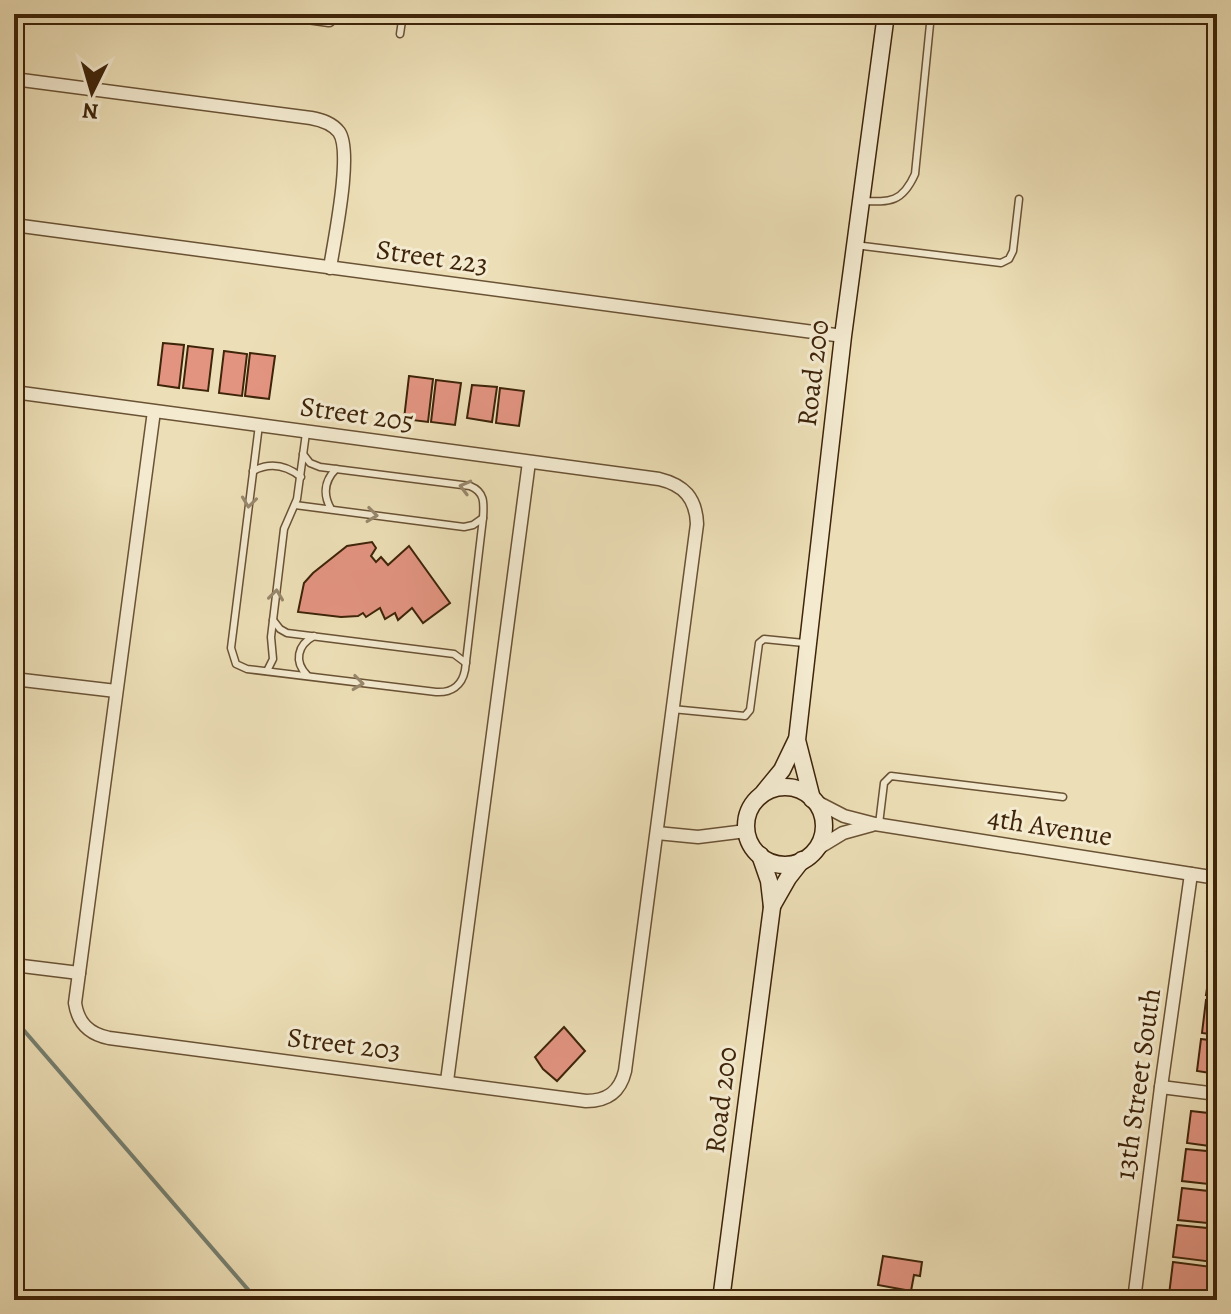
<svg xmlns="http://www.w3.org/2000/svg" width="1231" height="1314" viewBox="0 0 1231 1314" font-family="Alegreya,serif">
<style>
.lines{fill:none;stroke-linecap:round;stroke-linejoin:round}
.stream{stroke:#757f70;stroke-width:4}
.building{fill:#e29481;stroke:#3e2409;stroke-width:2}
.service-casing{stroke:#6a5234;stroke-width:9}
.minor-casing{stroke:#6a5234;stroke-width:15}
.secondary-casing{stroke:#3e2409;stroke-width:19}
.service{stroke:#f3ead0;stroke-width:6}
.minor{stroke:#f3ead0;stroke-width:12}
.secondary{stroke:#f3ead0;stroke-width:16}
.oneway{stroke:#98876c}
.labels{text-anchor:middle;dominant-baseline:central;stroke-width:6;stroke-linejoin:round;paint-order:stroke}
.street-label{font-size:28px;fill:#3e2409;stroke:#f3ead0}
</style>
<rect width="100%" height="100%" fill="#ecdeb6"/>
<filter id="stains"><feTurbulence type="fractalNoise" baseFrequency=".0025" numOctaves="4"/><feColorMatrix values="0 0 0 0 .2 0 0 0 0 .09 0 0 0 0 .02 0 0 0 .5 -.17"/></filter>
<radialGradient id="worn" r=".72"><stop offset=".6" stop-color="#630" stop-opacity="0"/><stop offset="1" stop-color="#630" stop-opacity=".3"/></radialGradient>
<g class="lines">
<path class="stream" d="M 14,1019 L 257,1300"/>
</g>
<g class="building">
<path d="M 163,343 L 184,345 L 179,388 L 158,385 Z"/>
<path d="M 188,346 L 213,349 L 208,391 L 183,388 Z"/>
<path d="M 224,351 L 247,354 L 242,396 L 219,393 Z"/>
<path d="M 250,353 L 275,356 L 269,399 L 245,396 Z"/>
<path d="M 409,376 L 433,379 L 428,422 L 404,419 Z"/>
<path d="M 436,380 L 461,383 L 455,425 L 431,422 Z"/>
<path d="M 472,385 L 497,387 L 492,422 L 467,418 Z"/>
<path d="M 500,388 L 524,391 L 519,426 L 496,423 Z"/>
<path d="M 372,542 L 376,548 L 371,556 L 376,562 L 381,557 L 388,565 L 409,546 L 450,603 L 423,623 L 412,608 L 398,620 L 395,613 L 385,619 L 380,608 L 366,617 L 363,613 L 358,616 L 341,617 L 298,612 L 304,583 L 313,573 L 347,546 Z"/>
<path d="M 1212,912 L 1217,912 L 1217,952 L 1207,951 Z"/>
<path d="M 1211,963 L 1217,964 L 1217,996 L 1206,995 Z"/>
<path d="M 1206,1000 L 1217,1002 L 1217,1035 L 1202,1033 Z"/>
<path d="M 564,1027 L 585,1051 L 557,1081 L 543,1069 L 535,1057 Z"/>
<path d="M 1201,1039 L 1217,1041 L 1217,1074 L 1197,1071 Z"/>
<path d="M 1191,1111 L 1217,1114 L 1217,1147 L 1187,1143 Z"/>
<path d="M 1186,1149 L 1217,1152 L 1217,1185 L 1182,1181 Z"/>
<path d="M 1182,1188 L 1217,1192 L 1217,1224 L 1178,1220 Z"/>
<path d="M 1177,1225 L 1217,1229 L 1213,1262 L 1173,1257 Z"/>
<path d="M 883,1256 L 922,1262 L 920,1276 L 914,1275 L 911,1291 L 878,1285 Z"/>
<path d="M 1173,1262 L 1212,1267 L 1209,1300 L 1169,1295 Z"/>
</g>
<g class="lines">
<defs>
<g id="service">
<path d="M 400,34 L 403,14"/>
<path d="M 861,201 C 890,202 902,203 915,174 L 931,14"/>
<path d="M 855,245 L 1001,263 L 1009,259 L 1013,251 L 1019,199"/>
<path d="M 259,425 L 231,648 L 236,664 L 247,669 L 436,692 C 451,693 462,686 465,670 L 483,518 C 484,503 485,492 470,486 L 320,467 L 310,463 L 303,454"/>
<path d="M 253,471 C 270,462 286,465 301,477"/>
<path d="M 295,505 L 464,527 L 473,525 L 483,518"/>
<path d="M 331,509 C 323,495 324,481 336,469"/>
<path d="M 273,620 L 280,629 L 287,633 L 454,654 L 466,663"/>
<path d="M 267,671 L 273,659 L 271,637 L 284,529 L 297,499 L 306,433"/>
<path d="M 307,675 C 294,662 297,645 314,636"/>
<path d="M 672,709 L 745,716 L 750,710 L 759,643 L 764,639 L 804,643"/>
<path d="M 879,824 L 884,783 L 891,776 L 1063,797"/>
</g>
<g id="minor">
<path d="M 286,14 L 329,20"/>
<path d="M 14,79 L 311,118 C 322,120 332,123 339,132 C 353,152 334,241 330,268"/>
<path d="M 14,225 L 843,336"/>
<path d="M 14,392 C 229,421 444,450 659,479 C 684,485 696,498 697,524 L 625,1071 C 620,1092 607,1101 586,1101 L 109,1038 C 89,1034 78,1023 75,1003 L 154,411"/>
<path d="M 14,679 L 116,691"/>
<path d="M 815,801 L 844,816 L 875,824 L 1217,878"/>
<path d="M 657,833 L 698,837 L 746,831"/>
<path d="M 815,850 L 843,833 L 872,825"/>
<path d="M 14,965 L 79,973"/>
<path d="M 447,1081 L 529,462"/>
<path d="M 1161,1087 L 1217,1094"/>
<path d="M 1134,1300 L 1161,1087 L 1191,874"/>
</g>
<g id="secondary">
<circle cx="785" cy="826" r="39"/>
<path d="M 764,792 L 782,770 L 796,741"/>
<path d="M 812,799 L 797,740 L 843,336 L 886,14"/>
<path d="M 772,906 L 788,878 L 802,860"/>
<path d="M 721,1300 L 772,907 L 769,881 L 760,855"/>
</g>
</defs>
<use href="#service" class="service-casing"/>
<use href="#minor" class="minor-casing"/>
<use href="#secondary" class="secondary-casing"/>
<use href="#service" class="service"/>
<use href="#minor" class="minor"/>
<use href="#secondary" class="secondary"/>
</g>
<defs><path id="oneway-chevron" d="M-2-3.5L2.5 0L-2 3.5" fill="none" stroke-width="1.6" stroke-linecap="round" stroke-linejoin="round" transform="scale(2)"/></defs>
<g class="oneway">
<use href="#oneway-chevron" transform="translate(465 487) rotate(-165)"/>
<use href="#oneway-chevron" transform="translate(249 502) rotate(97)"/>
<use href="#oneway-chevron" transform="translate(372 515) rotate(7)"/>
<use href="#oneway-chevron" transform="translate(276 595) rotate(-83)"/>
<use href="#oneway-chevron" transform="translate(358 683) rotate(7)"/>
</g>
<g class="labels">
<g class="street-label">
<text transform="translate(432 257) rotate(8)">Street 223</text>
<text transform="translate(813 373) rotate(-83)">Road 200</text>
<text transform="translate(357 414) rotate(8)">Street 205</text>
<text transform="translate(1050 827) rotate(9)">4th Avenue</text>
<text transform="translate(344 1044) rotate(7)">Street 203</text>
<text transform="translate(1138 1084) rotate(-82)">13th Street South</text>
<text transform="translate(721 1100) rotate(-83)">Road 200</text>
</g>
</g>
<rect width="1231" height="1314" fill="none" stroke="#ecdeb6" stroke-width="48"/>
<rect x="16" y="16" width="1199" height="1282" fill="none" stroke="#3e2409" stroke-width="4"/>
<rect x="24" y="24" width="1183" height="1266" fill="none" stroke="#3e2409" stroke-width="2"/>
<g transform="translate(92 92) rotate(185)" stroke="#f3ead0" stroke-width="6" paint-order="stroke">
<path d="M0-6L14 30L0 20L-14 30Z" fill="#3e2409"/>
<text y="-12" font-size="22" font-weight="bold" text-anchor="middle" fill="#3e2409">N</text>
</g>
<rect width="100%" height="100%" filter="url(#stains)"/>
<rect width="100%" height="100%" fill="url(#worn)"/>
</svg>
